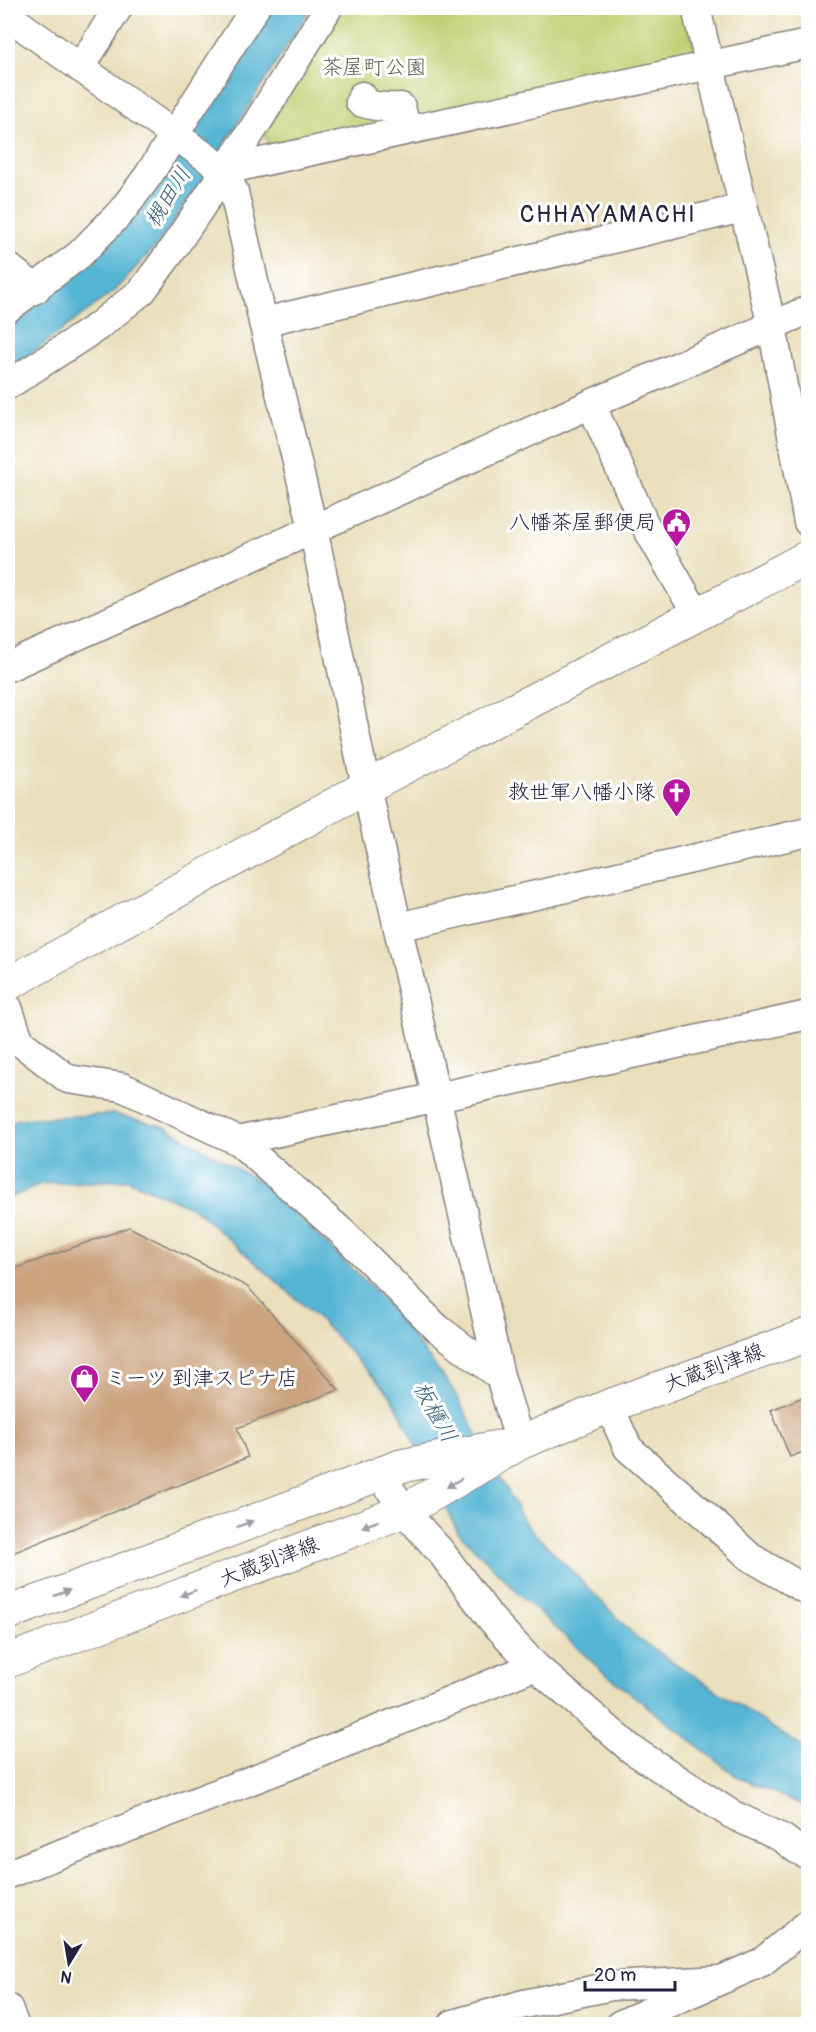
<svg xmlns="http://www.w3.org/2000/svg" width="816" height="2032" viewBox="0 0 816 2032" font-family="Pangolin,'Klee One',sans-serif">
<style>
.green{fill:#c0d073;stroke:#717957;stroke-width:1.5}
.water{fill:#55b5d4;stroke:#3c6c88;stroke-width:1.5}
.building{fill:#cba37f}
.lines{fill:none;stroke-linecap:round;stroke-linejoin:round}
.street-casing{stroke:#86807c;stroke-width:31}
.secondary-casing{stroke:#86807c;stroke-width:35}
.street{stroke:#fff;stroke-width:28}
.secondary{stroke:#fff;stroke-width:33}
.oneway{fill:#9c9ca7}
.labels{text-anchor:middle;dominant-baseline:central;stroke-width:6;stroke-linejoin:round;paint-order:stroke}
.park-label{font-size:21px;fill:#595f4f;stroke:#fff}
.poi-label{font-size:21px;fill:#22223b;stroke:#fff;text-anchor:end}
.street-label{font-size:21px;fill:#22223b;stroke:#fff}
.water-label{font-size:22px;font-style:italic;fill:#365d78;stroke:#fff}
.quarter-label{font-size:24px;letter-spacing:1.5px;fill:#22223b;stroke:#fff}
</style>
<rect width="100%" height="100%" fill="#fff"/>
<filter id="ink" filterUnits="userSpaceOnUse"><feTurbulence type="fractalNoise" baseFrequency=".0167" numOctaves="2"/><feDisplacementMap in="SourceGraphic" scale="12" xChannelSelector="R" yChannelSelector="G"/><feConvolveMatrix kernelMatrix="1 2 1 2 8 2 1 2 1" color-interpolation-filters="sRGB"/></filter>
<filter id="wash" filterUnits="userSpaceOnUse"><feTurbulence type="fractalNoise" baseFrequency=".008" numOctaves="4" result="noise"/><feDisplacementMap in="SourceGraphic" scale="24" xChannelSelector="R" yChannelSelector="G"/><feGaussianBlur stdDeviation="1.35" result="paint"/><feColorMatrix in="noise" values="0 0 0 0 0 0 0 0 0 0 0 0 0 0 0 0 0 1.4 0 .05"/><feComposite in="paint" operator="in"/></filter>
<g filter="url(#wash)">
<rect width="100%" height="100%" fill="#eadfbc"/>
<path class="green" d="M 340,8 L 685,8 L 697,60 L 273,150 L 264,134 Z"/>
<g class="water">
<path d="M 268,8 L 311,8 L 198,186 L 157,245 L 114,291 L 8,371 L 8,327 L 79,273 L 139,207 Z"/>
<path d="M 114,1114 L 166,1127 L 262,1183 L 382,1297 L 452,1388 L 525,1523 L 637,1638 L 808,1751 L 808,1807 L 739,1778 L 602,1671 L 518,1593 L 457,1531 L 392,1397 L 317,1317 L 193,1208 L 128,1180 L 40,1184 L 8,1199 L 8,1124 L 18,1119 Z"/>
</g>
<g id="blocks">
<g class="building">
<path d="M 808,1141 L 808,1157 L 804,1142 Z"/>
<path d="M 129,1227 L 248,1287 L 339,1390 L 237,1428 L 248,1457 L 8,1555 L 8,1271 Z"/>
<path d="M 808,1395 L 808,1450 L 790,1457 L 771,1410 Z"/>
</g>
</g>
</g>
<g filter="url(#ink)">
<use href="#blocks" fill-opacity="0" stroke="#86807c" stroke-width="1.5"/>
<g class="lines">
<defs>
<g id="street">
<path d="M 696,8 L 772,326 L 808,522"/>
<path d="M 8,16 L 224,170"/>
<path d="M 80,68 L 118,8"/>
<path d="M 362,96 L 360,102 C 374,107 386,108 401,107 L 404,119"/>
<path d="M 224,170 L 234,192 L 263,322 L 313,528 L 366,787 L 436,1096 L 500,1376 L 520,1443"/>
<path d="M 224,170 L 808,44"/>
<path d="M 8,267 L 36,289"/>
<path d="M 8,308 L 79,255 L 122,211 L 148,176 L 255,8"/>
<path d="M 263,322 L 743,208"/>
<path d="M 8,385 L 97,327 L 142,291 L 170,253 L 257,123 L 328,8"/>
<path d="M 591,404 L 644,523 L 697,615"/>
<path d="M 8,667 L 591,404 L 808,310"/>
<path d="M 398,927 L 808,832"/>
<path d="M 8,1008 L 20,1042 L 68,1079 L 122,1087 L 238,1141 L 343,1233 L 437,1328 L 500,1376"/>
<path d="M 238,1141 L 808,1015"/>
<path d="M 609,1406 L 628,1448 L 710,1520 L 750,1557 L 808,1591"/>
<path d="M 380,1473 L 404,1511 L 441,1552 L 491,1619 L 535,1666 L 631,1749 L 731,1814 L 782,1838 L 798,1850 L 808,1855"/>
<path d="M 8,1874 L 288,1766 L 535,1666"/>
<path d="M 8,2008 L 14,2024"/>
<path d="M 453,2024 L 524,2004 L 612,1986 L 720,1980"/>
<path d="M 621,2024 L 762,1962 L 808,1924"/>
</g>
<g id="secondary">
<path d="M 8,984 L 366,787 L 808,557"/>
<path d="M 8,1613 L 401,1466 L 498,1447"/>
<path d="M 8,1661 L 404,1511 L 520,1443 L 609,1406 L 808,1335"/>
</g>
</defs>
<use href="#street" class="street-casing"/>
<use href="#secondary" class="secondary-casing"/>
<use href="#street" class="street"/>
<use href="#secondary" class="secondary"/>
</g>
<defs><path id="oneway-solid" d="M-6-.8H1V-3.2L6.5 0L1 3.2V.8H-6Z" transform="scale(1.5)"/></defs>
<g class="oneway">
<use href="#oneway-solid" transform="translate(454 1483) rotate(149)"/>
<use href="#oneway-solid" transform="translate(245 1524) rotate(-21)"/>
<use href="#oneway-solid" transform="translate(370 1524) rotate(159)"/>
<use href="#oneway-solid" transform="translate(62 1593) rotate(-21)"/>
<use href="#oneway-solid" transform="translate(188 1593) rotate(159)"/>
</g>
</g>
<defs>
<symbol id="civic-pin" viewBox="-11 -11 22 30"><path d="M0 17L-7.5 6A9.5 9.5 0 1 1 7.5 6Z" fill="#b5179e" stroke="#fff"/><path d="M-.6-6.5H3V-4.5H.6V-3L4-1V1h2V6H-6V1h2V-1L-.6-3ZM-1.2 2.5V6h2.4V2.5Z" fill="#fff"/></symbol>
<symbol id="church-pin" viewBox="-11 -11 22 30"><path d="M0 17L-7.5 6A9.5 9.5 0 1 1 7.5 6Z" fill="#b5179e" stroke="#fff"/><path d="M-1.2-6h2.4v3.5h3.3v2.4h-3.3V6h-2.4V-.1h-3.3v-2.4h3.3Z" fill="#fff"/></symbol>
<symbol id="shop-pin" viewBox="-11 -11 22 30"><path d="M0 17L-7.5 6A9.5 9.5 0 1 1 7.5 6Z" fill="#b5179e" stroke="#fff"/><path d="M-5-2.5h2.3a2.7 3.5 0 0 1 5.4 0H5L5.5 6h-11ZM-1.5-2.5h3a1.5 2.3 0 0 0-3 0Z" fill="#fff"/></symbol>
</defs>
<g fill-rule="evenodd">
<use href="#civic-pin" x="660" y="506" width="33" height="45"/>
<use href="#church-pin" x="660" y="776" width="33" height="45"/>
<use href="#shop-pin" x="68" y="1362" width="33" height="45"/>
</g>
<g class="labels">
<g class="park-label">
<text x="374" y="67">茶屋町公園</text>
</g>
<g class="poi-label">
<text x="656" y="522">八幡茶屋郵便局</text>
<text x="655" y="792">救世軍八幡小隊</text>
<text x="105" y="1378" text-anchor="start">ミーツ 到津スピナ店</text>
</g>
<g class="street-label">
<text transform="translate(714 1368) rotate(-20)">大蔵到津線</text>
<text transform="translate(269 1562) rotate(-21)">大蔵到津線</text>
</g>
<g class="water-label">
<text transform="translate(168 197) rotate(-58)">槻田川</text>
<text transform="translate(435 1412) rotate(61)">板櫃川</text>
</g>
<g class="quarter-label">
<text x="608" y="214">CHHAYAMACHI</text>
</g>
</g>
<rect width="816" height="2032" fill="none" stroke="#fff" stroke-width="30"/>
<g transform="translate(69 1963) rotate(191)" stroke="#ffffff" stroke-width="4.5" paint-order="stroke">
<path d="M0-4.5L10 22L0 15L-10 22Z" fill="#22223b"/>
<text y="-9" font-size="16" font-weight="bold" text-anchor="middle" fill="#22223b">N</text>
</g>
<path d="M585 1981v9h90v-9" fill="none" stroke="#22223b" stroke-width="3"/>
<text x="594" y="1981" font-size="18" fill="#22223b" stroke="#ffffff" stroke-width="4.5" paint-order="stroke">20 m</text>
</svg>
